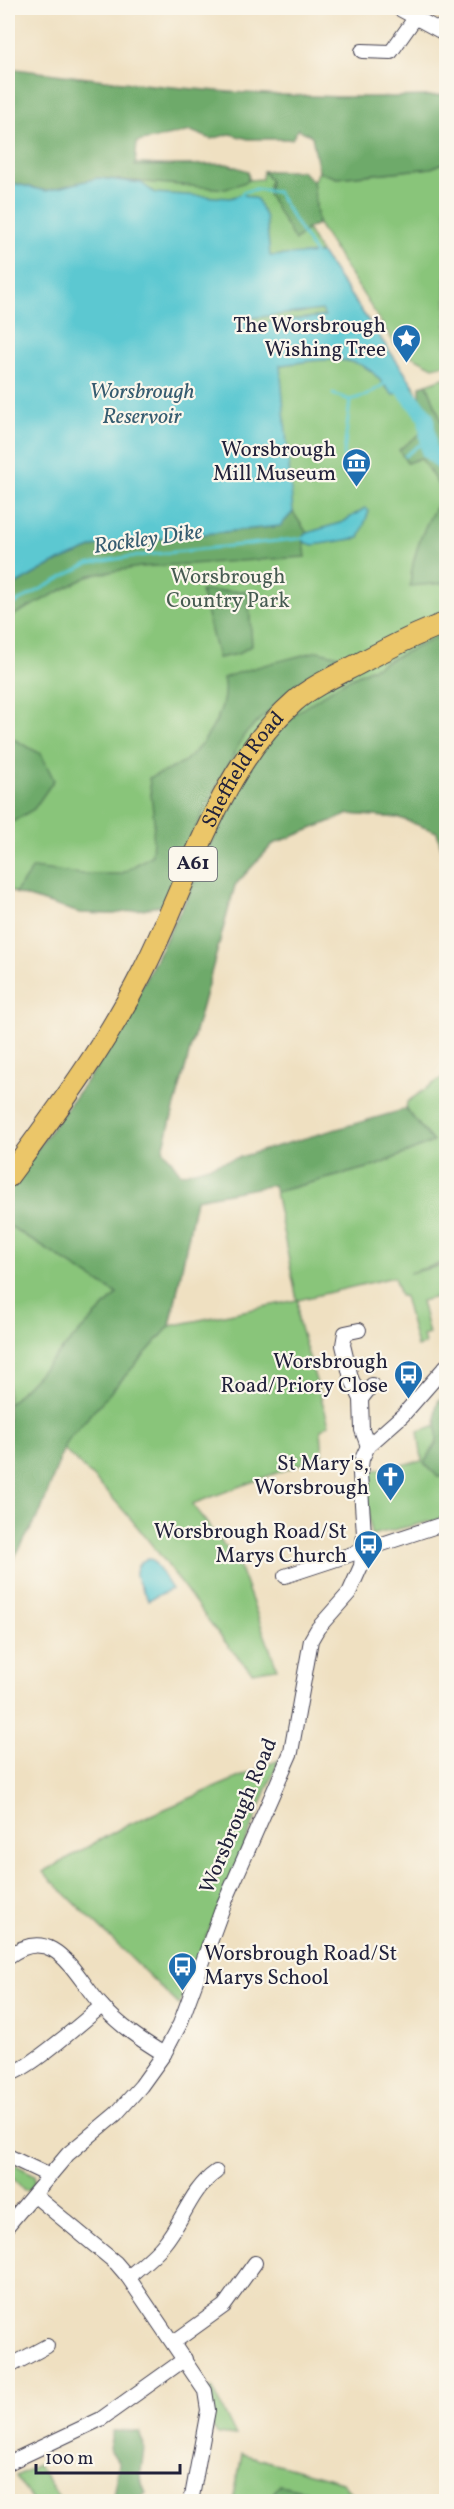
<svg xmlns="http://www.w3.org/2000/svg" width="454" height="2509" viewBox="0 0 454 2509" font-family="Vollkorn,serif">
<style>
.green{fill:#89c57a;stroke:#56745a;stroke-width:1.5}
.forest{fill:#6eaa6a;stroke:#486652;stroke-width:1.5}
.water{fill:#5bc8d1;stroke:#3e7586;stroke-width:1.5;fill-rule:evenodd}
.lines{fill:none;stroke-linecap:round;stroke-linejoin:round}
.stream{stroke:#5bc8d1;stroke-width:3}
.river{stroke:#5bc8d1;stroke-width:16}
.minor-casing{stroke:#413e4f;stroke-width:16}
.highway-casing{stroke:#413e4f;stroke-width:23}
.minor{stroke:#fff;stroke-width:14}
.highway{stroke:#ebc669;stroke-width:21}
.labels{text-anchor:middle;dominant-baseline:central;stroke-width:4.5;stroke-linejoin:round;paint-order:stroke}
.shield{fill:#fbf7ec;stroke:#636270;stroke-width:1.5}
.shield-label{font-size:20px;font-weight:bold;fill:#22223b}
.poi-label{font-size:21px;fill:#22223b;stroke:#fbf7ec;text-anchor:end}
.park-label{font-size:21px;fill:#465b51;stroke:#fbf7ec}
.street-label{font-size:21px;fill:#22223b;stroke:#fbf7ec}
.water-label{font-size:22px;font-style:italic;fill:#365c70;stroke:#fbf7ec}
</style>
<rect width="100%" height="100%" fill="#fbf7ec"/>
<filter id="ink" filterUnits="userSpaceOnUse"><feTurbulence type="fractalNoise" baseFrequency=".0167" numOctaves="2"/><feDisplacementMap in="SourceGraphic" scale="12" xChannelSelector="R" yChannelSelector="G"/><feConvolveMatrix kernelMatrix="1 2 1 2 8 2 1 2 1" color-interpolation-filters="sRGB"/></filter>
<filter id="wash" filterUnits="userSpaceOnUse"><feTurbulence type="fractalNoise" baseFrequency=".008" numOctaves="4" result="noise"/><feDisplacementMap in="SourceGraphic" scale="24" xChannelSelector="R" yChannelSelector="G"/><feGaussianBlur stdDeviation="1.35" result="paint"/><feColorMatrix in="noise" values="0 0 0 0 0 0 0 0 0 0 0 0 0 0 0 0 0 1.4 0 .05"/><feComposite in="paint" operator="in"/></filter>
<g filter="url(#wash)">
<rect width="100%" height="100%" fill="#efe0c1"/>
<g class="green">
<path d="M 8,136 L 71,159 L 248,171 L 249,180 L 262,179 L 263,171 L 274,171 L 321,253 L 414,386 L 446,466 L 446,830 L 437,832 L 400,818 L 349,814 L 273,844 L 235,885 L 163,1149 L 196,1199 L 170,1326 L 297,1300 L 275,1192 L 375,1166 L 433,1142 L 406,1109 L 407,1102 L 446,1075 L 446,1262 L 409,1273 L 444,1265 L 446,1272 L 446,1302 L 442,1304 L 440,1296 L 421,1301 L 429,1334 L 423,1336 L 425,1344 L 417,1347 L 404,1296 L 400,1296 L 394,1277 L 298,1300 L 298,1321 L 329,1424 L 321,1430 L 323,1456 L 192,1504 L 238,1563 L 277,1668 L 252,1672 C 215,1635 188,1590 156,1550 C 128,1514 97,1479 63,1449 L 65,1442 L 170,1326 L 117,1294 L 8,1405 L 8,1189 L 111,1047 L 190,891 L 114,914 L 80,913 L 8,890 Z"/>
<path d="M 446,162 L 446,364 L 433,367 L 398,349 L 318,224 L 313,181 L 319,172 L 337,178 L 431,168 Z"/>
<path d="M 446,377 L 446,433 L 427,384 Z"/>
<path d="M 441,1424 L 446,1436 L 446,1518 L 371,1535 L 364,1472 L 422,1461 L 418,1431 Z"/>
<path d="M 279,1760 L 179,2005 L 43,1872 L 123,1827 Z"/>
<path d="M 8,2161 L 35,2175 L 35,2181 L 30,2189 L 24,2190 L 8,2173 Z"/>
<path d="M 212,2387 L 236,2436 L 218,2434 L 211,2425 L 209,2389 Z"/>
<path d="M 242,2454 L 342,2482 L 356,2501 L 310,2501 L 307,2491 L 280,2485 L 266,2501 L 233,2502 Z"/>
<path d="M 38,2465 L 59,2497 L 60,2501 L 32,2501 L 16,2476 Z"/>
</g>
<g class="forest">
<path d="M 8,68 C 152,87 301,103 446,95 L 446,162 L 431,168 L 337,178 L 319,172 L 312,136 L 298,129 L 292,139 L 248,139 L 230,134 L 211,139 L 191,131 L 137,142 L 135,166 L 227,164 L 248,171 L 248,181 L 226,189 L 98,178 L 46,191 L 8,182 Z"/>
<path d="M 263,171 L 302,171 L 313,181 L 318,224 L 308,228 L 295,241 L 268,194 L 270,180 Z"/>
<path d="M 427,384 L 446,433 L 446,583 L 410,586 C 412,554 425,521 444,494 L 421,458 L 407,463 L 399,450 L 420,434 L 420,386 Z"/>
<path d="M 293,512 L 307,533 L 303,536 L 306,557 L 140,567 L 91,575 L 8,618 L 8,589 L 52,564 L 99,545 L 280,526 Z"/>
<path d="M 201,591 L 248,591 L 252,645 L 238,654 L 218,658 Z"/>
<path d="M 446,633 L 446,866 L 437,832 L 400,818 L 349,814 L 273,844 L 235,885 L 163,1149 L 181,1174 L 406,1109 L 433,1142 L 375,1166 L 275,1192 L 273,1185 L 196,1199 L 170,1326 L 66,1442 L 41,1511 L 8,1569 L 8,1405 L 117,1294 L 8,1225 L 8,1189 L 111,1047 L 191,890 L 224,817 L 252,764 L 273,736 L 295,714 L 341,683 Z"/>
<path d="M 318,651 L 344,657 L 298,683 L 244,735 L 197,824 L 165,905 L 114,914 L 80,913 L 15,893 L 33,868 L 81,874 L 121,874 L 152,855 L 154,820 L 149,778 C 160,773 177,768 186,760 C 208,741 230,706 223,678 C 254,666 286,660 318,651 Z"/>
<path d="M 10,737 L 41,754 L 54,780 L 34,809 L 9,824 Z"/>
<path d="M 446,1399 L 446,1477 L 438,1477 L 424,1463 L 437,1442 L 436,1408 L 439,1400 Z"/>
<path d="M 113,2431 L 140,2432 C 151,2454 133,2469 146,2493 L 136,2501 L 112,2501 L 119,2463 L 109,2448 Z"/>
<path d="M 280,2485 L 307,2491 L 310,2501 L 266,2501 Z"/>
</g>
<g class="water">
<path d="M 98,178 L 141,183 L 155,193 L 230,198 L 242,194 L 257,199 L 266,218 L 270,256 L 321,253 L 414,386 L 393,395 C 386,388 379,378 371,371 C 348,352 307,362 280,365 L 293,512 L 280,526 L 99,545 L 52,564 L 8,589 L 8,182 L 46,191 ZM 322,310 L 325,316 L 251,324 L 251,318 Z"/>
<path d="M 365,508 L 369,511 L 359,538 L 313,545 L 304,542 L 303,536 L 307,533 L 343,522 Z"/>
<path d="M 148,1558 L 153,1560 L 172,1589 L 148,1600 C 139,1583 126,1569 148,1558 Z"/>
</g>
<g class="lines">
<g class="stream">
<path d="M 241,196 L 243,192 L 256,189 L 277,192 L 317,257"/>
<path d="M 333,394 L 350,400"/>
<path d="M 405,456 L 419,445 L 429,451"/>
<path d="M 343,462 L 350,400 L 367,395 L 384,384"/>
<path d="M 8,607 L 87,564 L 128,557 L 305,538"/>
</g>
<path class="river" d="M 391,373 L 426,417 L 429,451 L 446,466"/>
</g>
</g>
<g filter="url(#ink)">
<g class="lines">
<defs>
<g id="minor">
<path d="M 398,8 L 446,34"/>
<path d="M 362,51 L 391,52 L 415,18"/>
<path d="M 359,1330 L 345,1333 L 343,1345 L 351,1378 L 361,1399 L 362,1430 L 368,1446"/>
<path d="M 361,1399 L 372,1385"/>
<path d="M 285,1576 L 446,1523"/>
<path d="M 8,1957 C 55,1921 75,1977 102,2006 C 120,2026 141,2040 164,2054"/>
<path d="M 8,2074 C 26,2073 84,2020 102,2006"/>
<path d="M 8,2156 L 48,2175"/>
<path d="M 34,2195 L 116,2263 L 128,2277 L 205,2391 L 208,2410 L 191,2502"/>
<path d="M 8,2225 L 68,2154 L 116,2114 L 141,2086 L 164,2054 L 180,2024 L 224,1904 L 291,1752 L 311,1640 L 318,1628 L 349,1593 L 361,1566 L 364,1534 L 360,1474 L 362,1459 L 368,1446 L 403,1415 L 446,1366"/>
<path d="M 128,2277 C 140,2267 153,2257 163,2245 C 183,2222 190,2190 216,2172"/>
<path d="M 174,2342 L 224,2306 L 255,2263"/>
<path d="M 8,2367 L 47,2346"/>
<path d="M 8,2463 L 101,2419 L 185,2359"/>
</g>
<g id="highway">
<path id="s1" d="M 8,1177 C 58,1109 104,1048 142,973 C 188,884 217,770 294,702 C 313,685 342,673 364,661 C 391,647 417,633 446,623"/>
</g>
</defs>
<use href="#minor" class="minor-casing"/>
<use href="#highway" class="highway-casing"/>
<use href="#minor" class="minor"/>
<use href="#highway" class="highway"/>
</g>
</g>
<defs>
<symbol id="sight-pin" viewBox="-11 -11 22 30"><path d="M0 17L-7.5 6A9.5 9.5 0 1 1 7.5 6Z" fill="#1f6fb2" stroke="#fbf7ec"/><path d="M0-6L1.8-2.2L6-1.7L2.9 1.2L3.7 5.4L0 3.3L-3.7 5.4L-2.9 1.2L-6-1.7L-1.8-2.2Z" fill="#fff"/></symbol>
<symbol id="museum-pin" viewBox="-11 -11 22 30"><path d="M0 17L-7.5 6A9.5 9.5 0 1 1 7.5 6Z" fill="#1f6fb2" stroke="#fbf7ec"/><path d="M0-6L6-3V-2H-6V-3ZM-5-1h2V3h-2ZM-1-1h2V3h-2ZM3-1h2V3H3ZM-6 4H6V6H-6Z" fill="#fff"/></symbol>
<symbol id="bus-pin" viewBox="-11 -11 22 30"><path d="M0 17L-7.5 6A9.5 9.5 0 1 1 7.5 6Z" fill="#1f6fb2" stroke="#fbf7ec"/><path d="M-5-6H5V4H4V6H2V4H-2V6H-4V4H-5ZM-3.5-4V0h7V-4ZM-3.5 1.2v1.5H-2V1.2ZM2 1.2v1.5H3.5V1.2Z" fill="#fff"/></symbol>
<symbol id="church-pin" viewBox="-11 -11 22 30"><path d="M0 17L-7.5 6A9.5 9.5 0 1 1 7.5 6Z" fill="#1f6fb2" stroke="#fbf7ec"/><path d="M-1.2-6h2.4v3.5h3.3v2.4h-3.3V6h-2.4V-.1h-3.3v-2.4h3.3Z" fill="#fff"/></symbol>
</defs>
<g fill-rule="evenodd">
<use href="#sight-pin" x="390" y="322" width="33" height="45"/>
<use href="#museum-pin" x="340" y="446" width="33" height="45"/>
<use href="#bus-pin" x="392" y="1358" width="33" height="45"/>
<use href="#church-pin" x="374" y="1460" width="33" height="45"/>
<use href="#bus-pin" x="352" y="1528" width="33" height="45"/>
<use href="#bus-pin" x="166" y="1950" width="33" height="45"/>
</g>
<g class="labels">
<rect class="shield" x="169" y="847" width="48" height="34" rx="4.5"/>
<g class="shield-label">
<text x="193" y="864">A61</text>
</g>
<g class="poi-label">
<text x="386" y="326">The Worsbrough<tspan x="386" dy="24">Wishing Tree</tspan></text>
<text x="336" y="450">Worsbrough<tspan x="336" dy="24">Mill Museum</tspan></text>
<text x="388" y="1362">Worsbrough<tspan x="388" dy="24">Road/Priory Close</tspan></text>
<text x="369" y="1464">St Mary's,<tspan x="369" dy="24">Worsbrough</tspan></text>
<text x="347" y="1532">Worsbrough Road/St<tspan x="347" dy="24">Marys Church</tspan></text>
<text x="204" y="1954" text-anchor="start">Worsbrough Road/St<tspan x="204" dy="24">Marys School</tspan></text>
</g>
<g class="park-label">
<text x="228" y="577">Worsbrough<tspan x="228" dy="24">Country Park</tspan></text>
</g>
<g class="street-label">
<text stroke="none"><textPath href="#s1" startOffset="472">Sheffield Road</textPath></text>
<text transform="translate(239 1816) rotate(-67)">Worsbrough Road</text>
</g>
<g class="water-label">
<text x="142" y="392">Worsbrough<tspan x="142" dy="25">Reservoir</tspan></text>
<text transform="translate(148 540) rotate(-8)">Rockley Dike</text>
</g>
</g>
<rect width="454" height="2509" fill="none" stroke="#fbf7ec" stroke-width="30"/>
<path d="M36 2464v9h144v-9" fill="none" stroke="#22223b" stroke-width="3"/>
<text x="45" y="2464" font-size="18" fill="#22223b" stroke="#fbf7ec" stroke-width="4.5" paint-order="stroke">100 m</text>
</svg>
